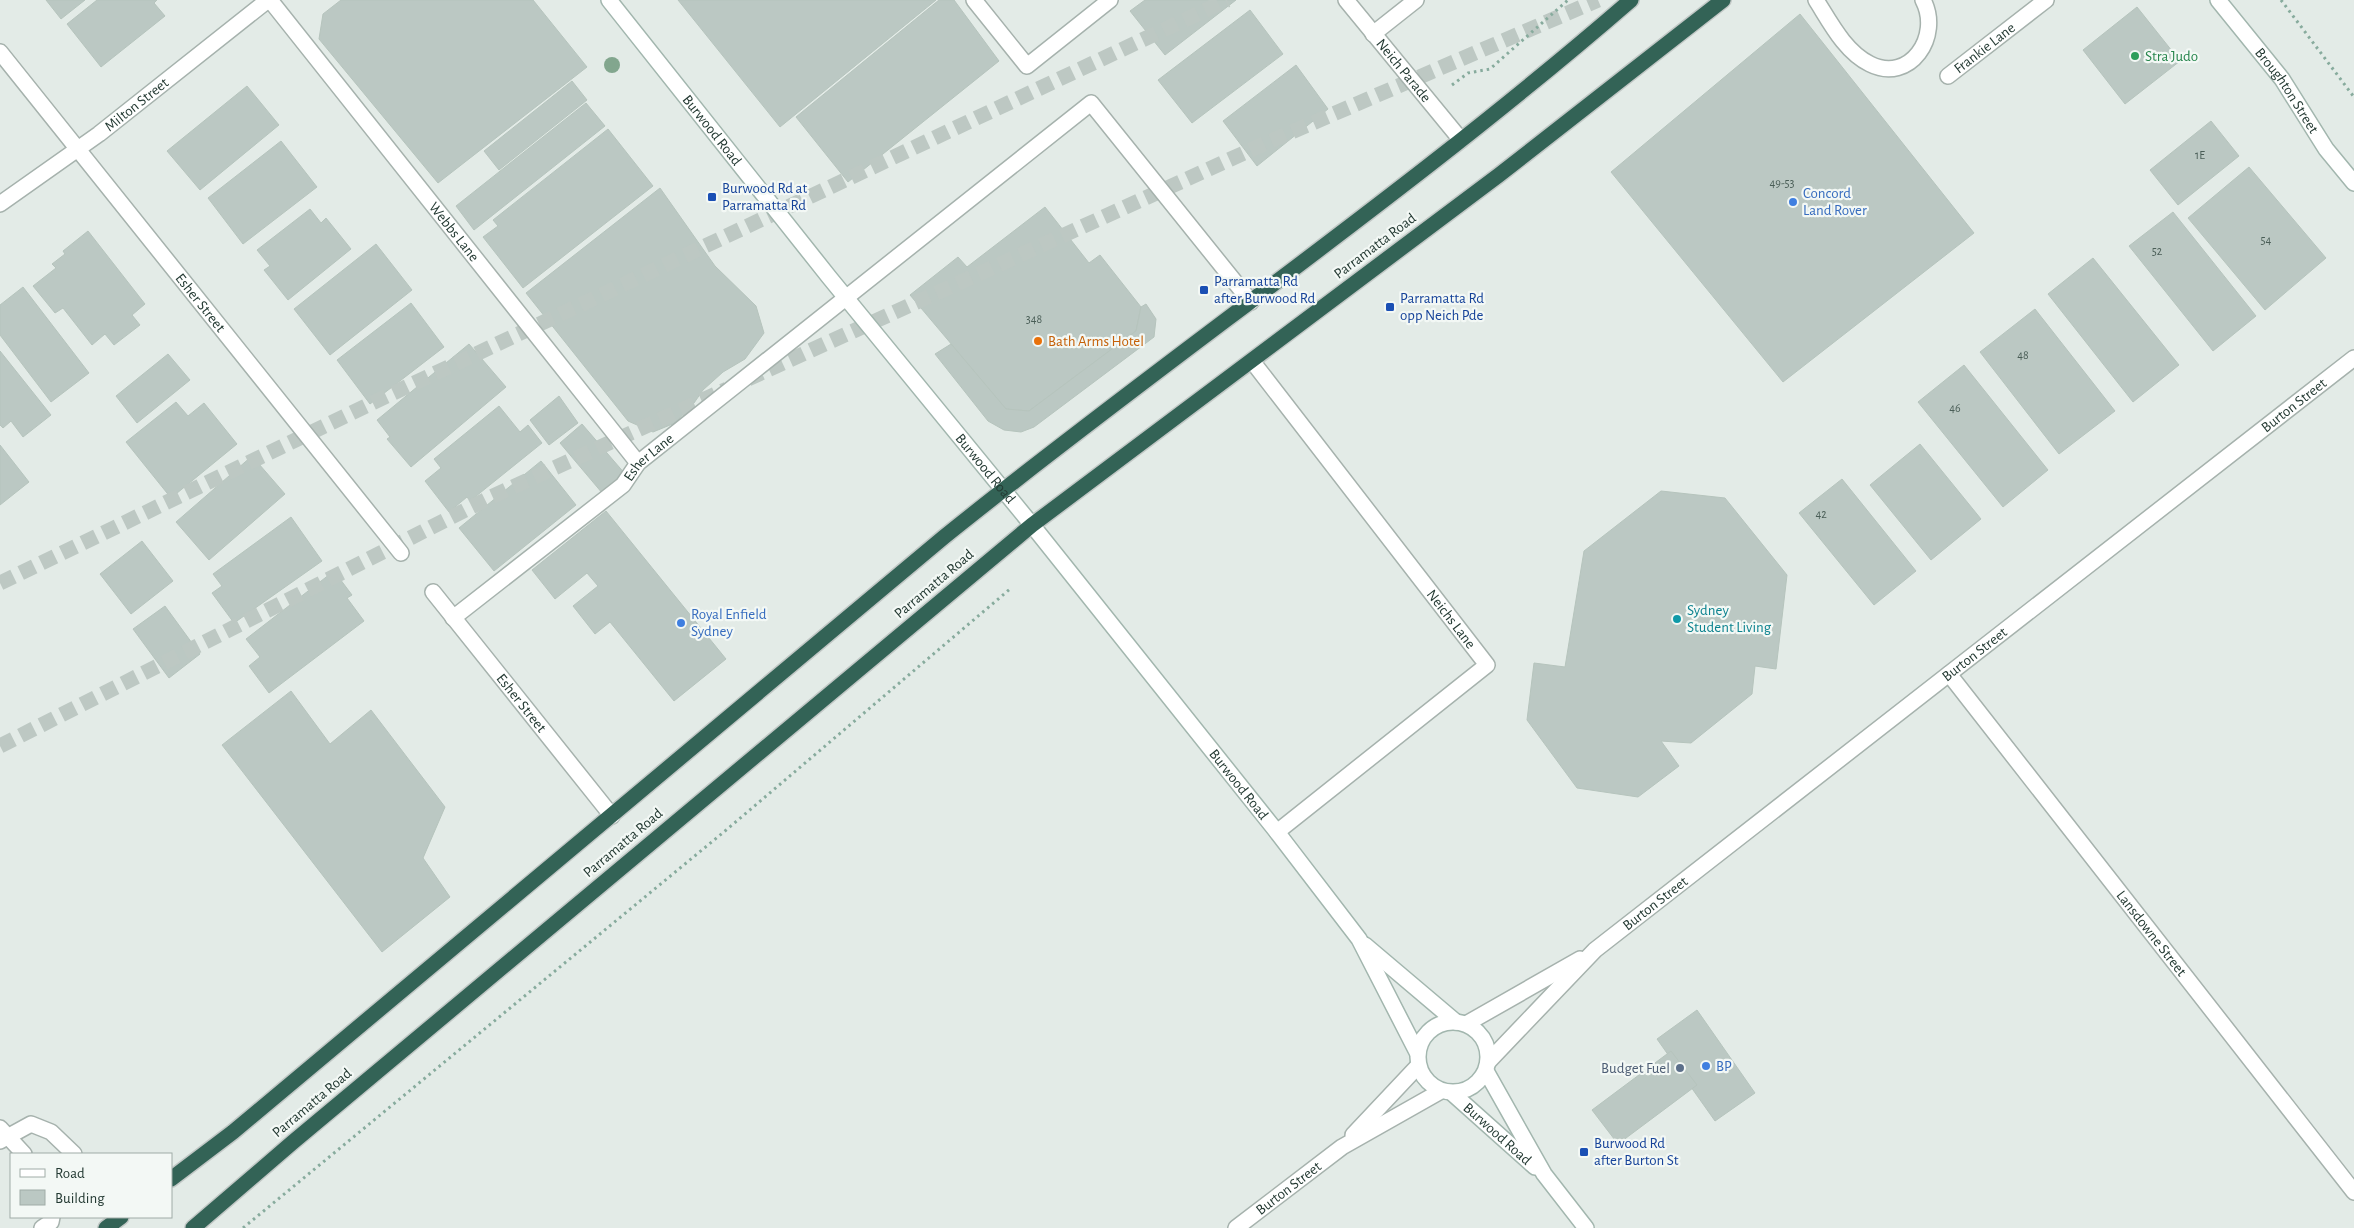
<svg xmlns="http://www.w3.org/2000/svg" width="2354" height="1228" viewBox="0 0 2354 1228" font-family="'Alegreya Sans',sans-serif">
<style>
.building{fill:#bbc8c3;stroke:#b6c4bd}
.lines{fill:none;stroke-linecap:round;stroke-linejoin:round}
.highway-tunnel{stroke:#bdc8c3;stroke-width:15;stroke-dasharray:15 8;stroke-linecap:butt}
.lane-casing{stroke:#a6b2ad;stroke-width:18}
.street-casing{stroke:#a6b2ad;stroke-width:18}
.secondary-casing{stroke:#a2b6ae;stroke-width:18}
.highway-casing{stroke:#c2c8c6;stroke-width:18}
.path{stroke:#87ab9d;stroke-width:3;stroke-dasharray:2.5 4;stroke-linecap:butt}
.lane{stroke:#fff;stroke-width:15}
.street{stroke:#fff;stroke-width:15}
.secondary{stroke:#fff;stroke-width:15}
.highway{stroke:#336356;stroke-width:15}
.tree{fill:#82a68e}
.leisure-dot{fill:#2e9e5b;stroke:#f3f8f5;stroke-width:2}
.transit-dot{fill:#1a4fb4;stroke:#f3f8f5;stroke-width:2}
.shop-dot{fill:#3f7fe0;stroke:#f3f8f5;stroke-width:2}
.food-dot{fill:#e8710a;stroke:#f3f8f5;stroke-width:2}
.culture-dot{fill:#0f9aa8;stroke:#f3f8f5;stroke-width:2}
.service-dot{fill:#5c6f8a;stroke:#f3f8f5;stroke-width:2}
.labels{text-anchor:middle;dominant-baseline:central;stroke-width:4.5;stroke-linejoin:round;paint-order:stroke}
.number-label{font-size:12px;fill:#4a5e57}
.street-label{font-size:15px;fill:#243a33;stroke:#f3f8f5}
.leisure-label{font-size:15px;fill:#27864d;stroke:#f3f8f5;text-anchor:start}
.transit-label{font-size:15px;fill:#164399;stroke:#f3f8f5;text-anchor:start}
.shop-label{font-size:15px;fill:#366cbe;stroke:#f3f8f5;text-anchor:start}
.food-label{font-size:15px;fill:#c56008;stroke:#f3f8f5;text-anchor:start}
.culture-label{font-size:15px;fill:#0d838f;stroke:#f3f8f5;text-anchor:start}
.service-label{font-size:15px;fill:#4e5e75;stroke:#f3f8f5;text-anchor:end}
</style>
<rect width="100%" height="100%" fill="#e3ebe7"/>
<g class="building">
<path d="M 46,0 L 85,0 L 61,19 Z"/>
<path d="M 97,0 L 157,0 L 154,3 L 165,16 L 101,67 L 67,24 Z"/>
<path d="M 341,0 L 533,0 L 587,67 L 438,183 L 319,39 L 323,14 Z"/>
<path d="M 678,0 L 936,0 L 780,127 Z"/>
<path d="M 939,0 L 954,0 L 999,61 L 848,182 L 796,117 Z"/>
<path d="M 1145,0 L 1236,0 L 1165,55 L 1130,11 Z"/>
<path d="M 2137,7 L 2180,61 L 2125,104 L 2083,50 Z"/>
<path d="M 1250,10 L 1283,54 L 1192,123 L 1158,80 Z"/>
<path d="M 1800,14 L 1974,233 L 1783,382 L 1611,172 Z"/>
<path d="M 1296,65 L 1328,109 L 1257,166 L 1223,121 Z"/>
<path d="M 572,81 L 587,100 L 499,170 L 484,151 Z"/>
<path d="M 247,86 L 279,125 L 200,190 L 167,151 Z"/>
<path d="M 586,103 L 605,126 L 474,230 L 456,206 Z"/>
<path d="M 2211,121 L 2239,156 L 2178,205 L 2150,170 Z"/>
<path d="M 608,129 L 653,186 L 523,288 L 483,237 L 498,226 L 493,220 Z"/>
<path d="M 281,141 L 317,187 L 243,244 L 208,198 Z"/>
<path d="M 2249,167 L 2326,258 L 2265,310 L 2188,218 Z"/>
<path d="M 660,188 L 715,266 L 756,306 L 764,333 L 745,359 L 723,372 L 703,390 L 694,403 L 675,423 L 653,432 L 628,421 L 526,293 Z"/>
<path d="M 1045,207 L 1089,263 L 1100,255 L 1141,307 L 1136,331 L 1029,411 L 1006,409 L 910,295 L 958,257 L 967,267 Z"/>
<path d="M 310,209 L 321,223 L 326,218 L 351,249 L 288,300 L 264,270 L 270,266 L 257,250 Z"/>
<path d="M 2173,212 L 2256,316 L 2213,351 L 2129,246 Z"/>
<path d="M 88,231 L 145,304 L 132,315 L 140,325 L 114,345 L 105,334 L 92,345 L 63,308 L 55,313 L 33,286 L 56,268 L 52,264 L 65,254 L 63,251 Z"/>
<path d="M 376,244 L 412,290 L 330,355 L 294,309 Z"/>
<path d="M 2093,258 L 2179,365 L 2133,402 L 2048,294 Z"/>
<path d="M 23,287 L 89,373 L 51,402 L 0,335 L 0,305 Z"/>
<path d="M 411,303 L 444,347 L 370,404 L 337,360 Z"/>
<path d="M 1146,304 L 1156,319 L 1154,337 L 1034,427 L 1021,432 L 1004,430 L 988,421 L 935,354 L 951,344 L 1006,409 L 1029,411 L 1136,331 L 1141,307 Z"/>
<path d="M 2035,309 L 2115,411 L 2059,454 L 1980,352 Z"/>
<path d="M 469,344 L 506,387 L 411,467 L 387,439 L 390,437 L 377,420 Z"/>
<path d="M 0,351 L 51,415 L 23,437 L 11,421 L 3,428 L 0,425 Z"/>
<path d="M 168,354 L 190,380 L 137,423 L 116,396 Z"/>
<path d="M 1964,365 L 2048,470 L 2003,507 L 1918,402 Z"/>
<path d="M 559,396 L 578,423 L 549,445 L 530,420 Z"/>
<path d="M 176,402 L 188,416 L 204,403 L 237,444 L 171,498 L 126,442 Z"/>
<path d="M 499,406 L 520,432 L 528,425 L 542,443 L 470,501 L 467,497 L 449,512 L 425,481 L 441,468 L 434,459 Z"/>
<path d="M 582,424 L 626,475 L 603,494 L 560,443 Z"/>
<path d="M 1920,444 L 1981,519 L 1931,560 L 1870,485 Z"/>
<path d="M 0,445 L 29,482 L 0,505 Z"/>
<path d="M 252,456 L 285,494 L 209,560 L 176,522 Z"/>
<path d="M 541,461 L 576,505 L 494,571 L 459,528 Z"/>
<path d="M 1842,479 L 1916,571 L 1874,605 L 1799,513 Z"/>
<path d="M 1661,491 L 1725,498 L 1787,575 L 1776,669 L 1755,666 L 1752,694 L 1691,743 L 1661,741 L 1679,766 L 1638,797 L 1577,788 L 1527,720 L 1534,663 L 1565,667 L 1584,551 Z"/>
<path d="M 606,511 L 726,659 L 674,701 L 610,622 L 595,634 L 573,606 L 598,586 L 587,573 L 555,599 L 532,570 Z"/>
<path d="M 291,517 L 322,561 L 234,623 L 212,593 L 222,586 L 213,574 Z"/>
<path d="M 142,541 L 173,581 L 131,614 L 100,574 Z"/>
<path d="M 334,571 L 352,595 L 347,598 L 364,621 L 269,693 L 249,666 L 260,657 L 246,639 Z"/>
<path d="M 165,606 L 200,654 L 169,678 L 133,629 Z"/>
<path d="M 291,691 L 330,744 L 371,710 L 445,807 L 423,858 L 450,897 L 382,952 L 222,745 Z"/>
<path d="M 1697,1010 L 1755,1093 L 1715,1121 L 1657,1039 Z"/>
<path d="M 1671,1051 L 1697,1085 L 1618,1144 L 1592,1110 Z"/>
</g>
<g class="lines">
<g class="highway-tunnel">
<path d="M 748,379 L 1266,143 L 1598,0"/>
<path d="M 0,583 L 370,404 L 1227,0"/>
<path d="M 0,746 L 491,497 L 727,389"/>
</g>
<defs>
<g id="lane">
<path id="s1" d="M 270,0 L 638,463"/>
<path d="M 974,0 L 1027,66 L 1110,0"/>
<path d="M 1816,0 C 1830,22 1845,52 1870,64 C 1910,84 1942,36 1923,0"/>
<path d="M 1373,34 L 1416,0"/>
<path id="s2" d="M 1948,76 L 2046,0"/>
<path id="s3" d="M 1252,361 L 1487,665 L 1277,832"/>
<path id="s4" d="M 453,618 L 623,485 L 638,463 L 1091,103 L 1251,302"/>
<path d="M 0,1128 L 24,1154"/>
<path d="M 0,1141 L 31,1124 L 51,1132 L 74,1154"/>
<path d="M 42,1228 L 51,1222 L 52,1217"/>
</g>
<g id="street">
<path id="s5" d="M 1346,0 L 1461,140"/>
<path id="s6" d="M 0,52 L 401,553"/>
<path id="s7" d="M 0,204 L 99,134 L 268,0"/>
<path id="s8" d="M 433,592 L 612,816"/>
<path id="s9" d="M 1949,674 L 2354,1192"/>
<path d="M 1466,1024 L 1580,959"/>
<path id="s10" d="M 1488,1062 L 1595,950 L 2354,358"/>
<path d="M 1353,1135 L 1418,1066"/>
<path id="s11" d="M 1236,1228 L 1342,1147 L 1441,1091"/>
</g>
<g id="secondary">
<path id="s12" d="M 609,0 L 829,277 L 1032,525 L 1277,832 L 1359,939 L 1417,1052"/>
<path id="s13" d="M 2218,0 L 2282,79 L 2326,149 L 2354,183"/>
<path d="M 1365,945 L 1456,1022"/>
<circle cx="1453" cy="1057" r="35"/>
<path d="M 1486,1071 L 1544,1174 L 1586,1228"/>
<path id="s14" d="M 1452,1093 L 1535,1167"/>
</g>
<g id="highway">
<path d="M 171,1179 L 233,1132 L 944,537 C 1170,355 1411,191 1631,0"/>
<path d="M 106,1228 L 121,1217"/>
<path d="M 193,1228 L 293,1142 L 1032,525 L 1499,175 L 1723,0"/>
</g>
</defs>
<use href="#lane" class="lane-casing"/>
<use href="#street" class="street-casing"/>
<use href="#secondary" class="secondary-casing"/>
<use href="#highway" class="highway-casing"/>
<g class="path">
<path d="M 2281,0 L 2354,97"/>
<path d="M 1452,85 L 1468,73 L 1490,69 L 1568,0"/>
<path d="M 243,1228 L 725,831 L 1010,589"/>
</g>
<use href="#lane" class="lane"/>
<use href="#street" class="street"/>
<use href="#secondary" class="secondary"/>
<use href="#highway" class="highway"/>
</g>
<circle class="tree" cx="612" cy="65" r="8"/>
<circle class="leisure-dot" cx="2135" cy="56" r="5"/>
<g class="transit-dot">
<rect x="707" y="192" width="10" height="10" rx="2.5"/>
<rect x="1199" y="285" width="10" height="10" rx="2.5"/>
<rect x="1385" y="302" width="10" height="10" rx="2.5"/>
<rect x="1579" y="1147" width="10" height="10" rx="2.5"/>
</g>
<g class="shop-dot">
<circle cx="1793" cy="202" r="5"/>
<circle cx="681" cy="623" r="5"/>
<circle cx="1706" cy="1066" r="5"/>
</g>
<circle class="food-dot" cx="1038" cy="341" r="5"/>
<circle class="culture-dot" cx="1677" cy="619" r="5"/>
<circle class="service-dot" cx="1680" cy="1068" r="5"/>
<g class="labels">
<g class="number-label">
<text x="2200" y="155">1E</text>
<text x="1782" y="183">49-53</text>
<text x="2266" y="240">54</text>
<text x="2157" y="251">52</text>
<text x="1034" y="319">348</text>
<text x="2023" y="355">48</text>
<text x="1955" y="408">46</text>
<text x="1821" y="514">42</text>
</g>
<g class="street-label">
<text stroke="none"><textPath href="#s2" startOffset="46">Frankie Lane</textPath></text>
<text stroke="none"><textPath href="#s5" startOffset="91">Neich Parade</textPath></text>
<text stroke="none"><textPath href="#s13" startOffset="114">Broughton Street</textPath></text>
<text stroke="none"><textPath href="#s7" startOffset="169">Milton Street</textPath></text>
<text stroke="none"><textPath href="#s12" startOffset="166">Burwood Road</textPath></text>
<text stroke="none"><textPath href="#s1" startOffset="296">Webbs Lane</textPath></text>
<text transform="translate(1375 246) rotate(-37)">Parramatta Road</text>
<text stroke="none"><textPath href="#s6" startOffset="321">Esher Street</textPath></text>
<text stroke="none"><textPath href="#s10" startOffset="1041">Burton Street</textPath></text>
<text stroke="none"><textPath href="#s4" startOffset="254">Esher Lane</textPath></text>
<text stroke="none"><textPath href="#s12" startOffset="601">Burwood Road</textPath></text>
<text transform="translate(934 584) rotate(-40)">Parramatta Road</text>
<text stroke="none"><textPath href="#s3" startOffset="326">Neichs Lane</textPath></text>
<text stroke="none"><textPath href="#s10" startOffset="636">Burton Street</textPath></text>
<text stroke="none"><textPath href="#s8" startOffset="142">Esher Street</textPath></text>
<text stroke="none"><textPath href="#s12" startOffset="1006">Burwood Road</textPath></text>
<text transform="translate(623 843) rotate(-40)">Parramatta Road</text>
<text stroke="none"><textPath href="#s10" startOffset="231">Burton Street</textPath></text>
<text stroke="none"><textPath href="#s9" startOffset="329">Lansdowne Street</textPath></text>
<text transform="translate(312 1103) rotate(-40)">Parramatta Road</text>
<text stroke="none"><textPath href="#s14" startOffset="61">Burwood Road</textPath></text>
<text stroke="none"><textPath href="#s11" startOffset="66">Burton Street</textPath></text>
</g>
<g class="leisure-label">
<text x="2145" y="56">Stra Judo</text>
</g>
<g class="transit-label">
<text x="722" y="188">Burwood Rd at<tspan x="722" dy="17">Parramatta Rd</tspan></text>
<text x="1214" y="281">Parramatta Rd<tspan x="1214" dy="17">after Burwood Rd</tspan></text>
<text x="1400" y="298">Parramatta Rd<tspan x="1400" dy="17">opp Neich Pde</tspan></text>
<text x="1594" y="1143">Burwood Rd<tspan x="1594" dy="17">after Burton St</tspan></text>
</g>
<g class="shop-label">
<text x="1803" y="193">Concord<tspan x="1803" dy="17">Land Rover</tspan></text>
<text x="691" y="614">Royal Enfield<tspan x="691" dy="17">Sydney</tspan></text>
<text x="1716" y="1066">BP</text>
</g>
<g class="food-label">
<text x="1048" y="341">Bath Arms Hotel</text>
</g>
<g class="culture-label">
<text x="1687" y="610">Sydney<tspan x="1687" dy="17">Student Living</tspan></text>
</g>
<g class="service-label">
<text x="1670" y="1068">Budget Fuel</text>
</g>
</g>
<rect x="10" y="1153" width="162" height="65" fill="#f3f8f5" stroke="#a0aca7"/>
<rect x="20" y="1169" width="25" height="8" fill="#ffffff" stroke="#a0aca7"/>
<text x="55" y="1178" font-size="15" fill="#243a33">Road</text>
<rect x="20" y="1190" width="25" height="15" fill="#bbc8c3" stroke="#a0aca7"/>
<text x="55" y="1203" font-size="15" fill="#243a33">Building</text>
</svg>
